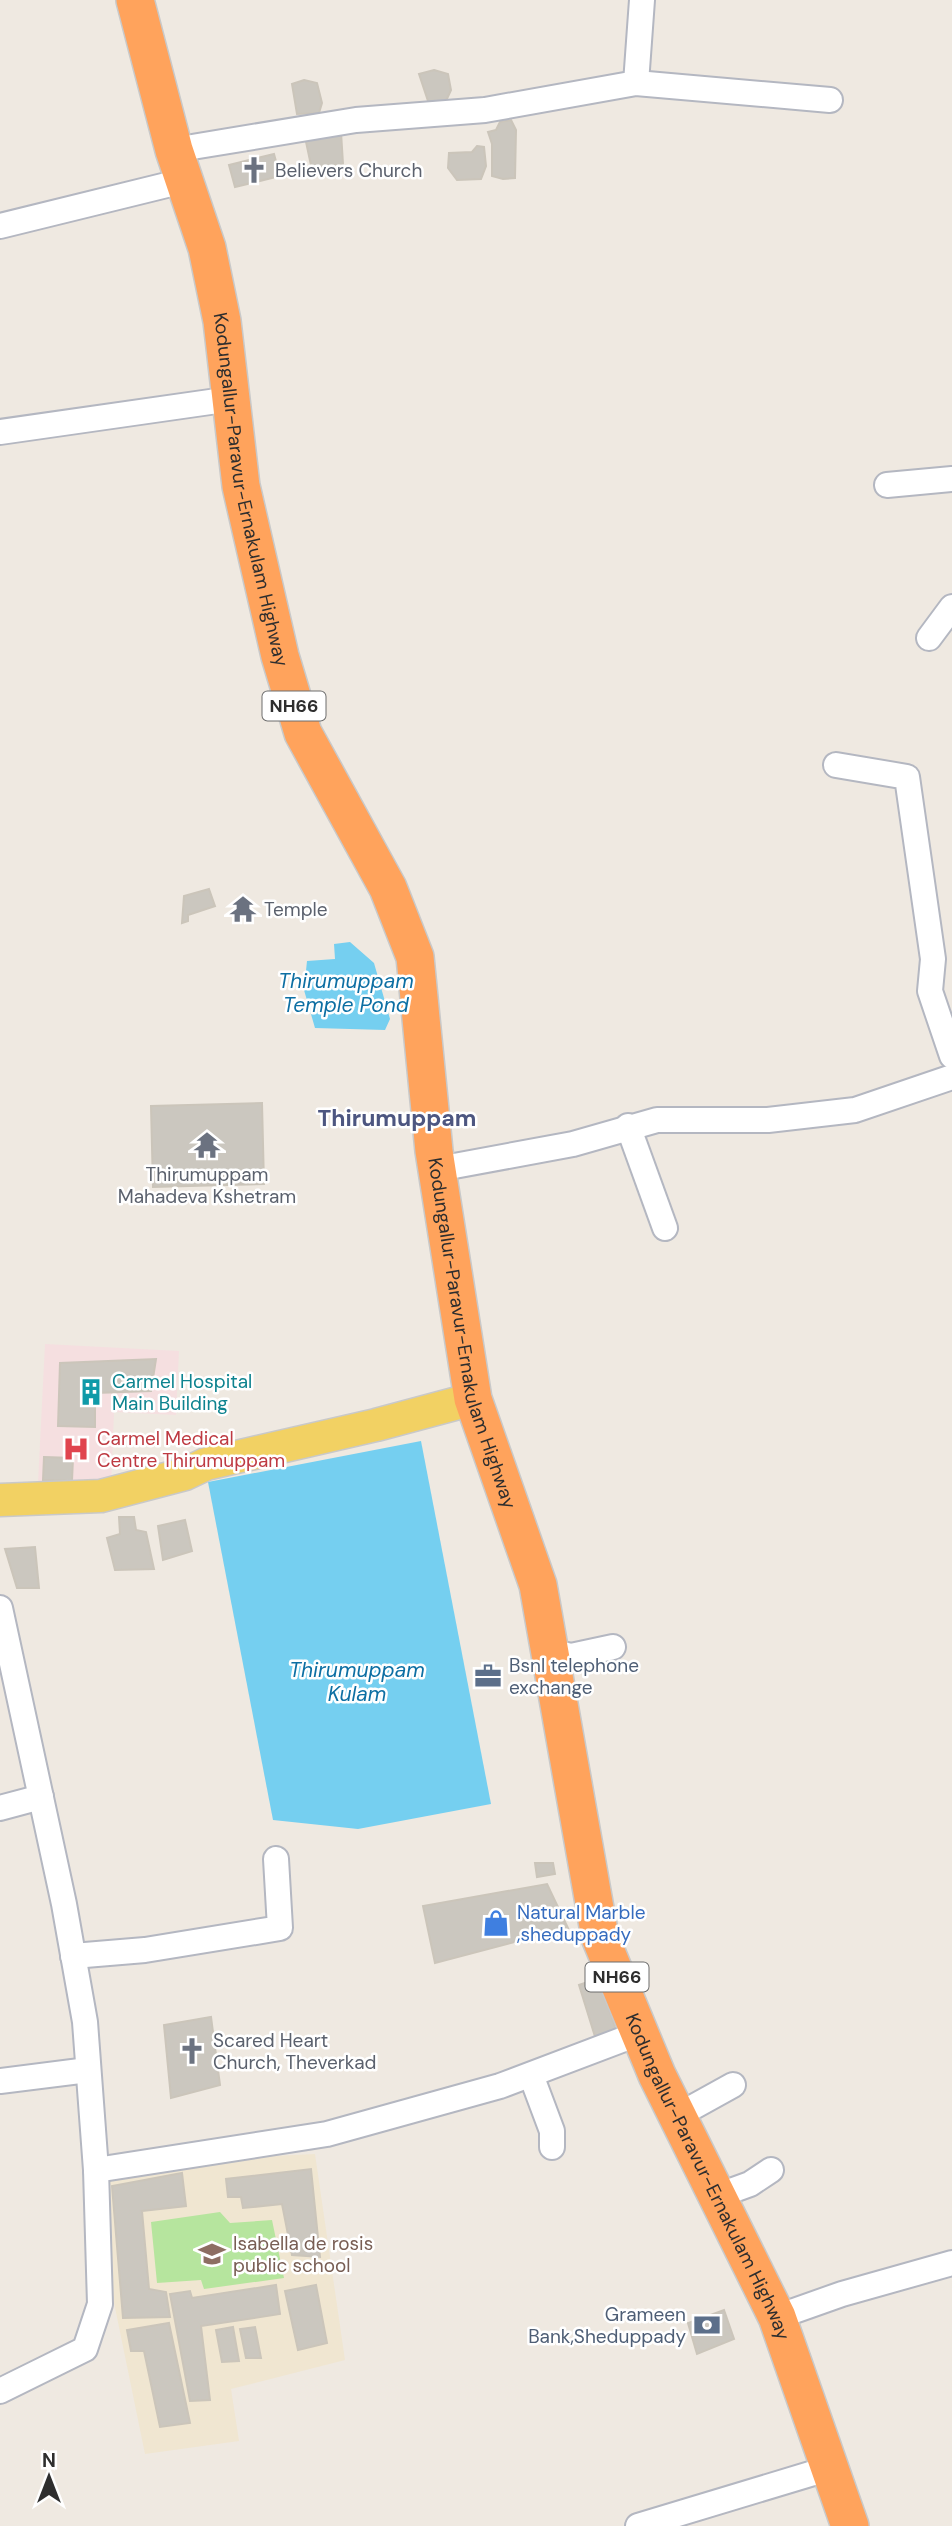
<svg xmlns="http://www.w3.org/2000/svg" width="952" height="2526" viewBox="0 0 952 2526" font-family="'DM Sans',sans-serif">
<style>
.education{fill:#f0e6d1}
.medical{fill:#f5dfe0}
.green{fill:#b6e59e}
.water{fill:#75cff0}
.building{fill:#cbc7bf;stroke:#cbc5ba;stroke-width:2}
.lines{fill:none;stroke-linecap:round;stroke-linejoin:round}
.minor-casing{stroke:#b4b7c1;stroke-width:28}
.major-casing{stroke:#c9c9c9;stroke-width:35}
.highway-casing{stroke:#c9c9c9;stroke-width:40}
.minor{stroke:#fff;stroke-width:24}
.major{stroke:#f2d163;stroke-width:32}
.highway{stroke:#ffa35c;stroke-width:37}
.labels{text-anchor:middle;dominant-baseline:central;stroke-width:5;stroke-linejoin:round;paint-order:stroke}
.shield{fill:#fff;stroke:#6d6d6d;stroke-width:2}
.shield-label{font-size:18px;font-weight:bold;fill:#2e2e2e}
.worship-label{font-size:19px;fill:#5b616d;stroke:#fff;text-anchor:start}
.street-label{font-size:19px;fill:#2e2e2e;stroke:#fff}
.culture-label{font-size:19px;fill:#0d838f;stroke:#fff;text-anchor:start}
.health-label{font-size:19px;fill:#be3a42;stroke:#fff;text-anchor:start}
.service-label{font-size:19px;fill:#4e5e75;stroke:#fff;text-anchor:start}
.shop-label{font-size:19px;fill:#366cbe;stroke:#fff;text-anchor:start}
.education-label{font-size:19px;fill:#785e54;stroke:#fff;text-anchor:start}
.water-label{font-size:21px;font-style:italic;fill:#0d6fa3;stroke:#fff}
.quarter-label{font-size:23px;font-weight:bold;fill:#4d5680;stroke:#fff}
</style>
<rect width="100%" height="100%" fill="#efe9e1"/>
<path class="education" d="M 315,2154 L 345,2360 L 231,2389 L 239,2441 L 145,2454 L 111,2288 L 103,2176 L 209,2159 Z"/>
<path class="medical" d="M 45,1344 L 179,1351 L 176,1415 L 114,1412 L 111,1487 L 38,1483 Z"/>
<path class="green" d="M 220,2212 L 230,2223 L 272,2220 L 284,2278 L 204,2289 L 201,2280 L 157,2283 L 151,2222 Z"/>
<g class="water">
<path d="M 350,942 L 374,963 L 390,1019 L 385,1030 L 315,1028 L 304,990 L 307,961 L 335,959 L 334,944 Z"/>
<path d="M 421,1441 L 491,1804 L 358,1829 L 273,1820 L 208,1482 Z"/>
</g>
<g class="building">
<path d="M 434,70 L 448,74 L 451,90 L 446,101 L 428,101 L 419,74 Z"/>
<path d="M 304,80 L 317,83 L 322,103 L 319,113 L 297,114 L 292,84 Z"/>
<path d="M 511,120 L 516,130 L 515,178 L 503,179 L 492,176 L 492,144 L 488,132 L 496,130 L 500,122 Z"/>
<path d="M 341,132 L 343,164 L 312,170 L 305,137 Z"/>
<path d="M 477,146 L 484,147 L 486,166 L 481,179 L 457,180 L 448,168 L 449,153 L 472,152 Z"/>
<path d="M 274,154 L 280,176 L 235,187 L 229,165 Z"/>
<path d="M 209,889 L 215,906 L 188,915 L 188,921 L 182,923 L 184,896 Z"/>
<path d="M 262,1103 L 264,1184 L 153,1187 L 151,1106 Z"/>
<path d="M 156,1359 L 151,1391 L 95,1393 L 95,1427 L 58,1426 L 60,1363 Z"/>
<path d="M 44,1457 L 73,1458 L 72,1481 L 43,1480 Z"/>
<path d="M 119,1517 L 134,1517 L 136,1530 L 146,1532 L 154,1569 L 115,1570 L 107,1538 L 120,1534 Z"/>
<path d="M 185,1520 L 192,1551 L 163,1560 L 158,1526 Z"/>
<path d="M 35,1547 L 39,1588 L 17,1588 L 5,1549 Z"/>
<path d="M 535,1863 L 553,1863 L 555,1874 L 537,1877 Z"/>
<path d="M 547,1884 L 568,1928 L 435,1963 L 423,1906 Z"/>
<path d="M 600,1978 L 618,2038 L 597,2043 L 579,1985 Z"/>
<path d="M 211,2017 L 220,2085 L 171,2098 L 164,2025 Z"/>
<path d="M 311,2169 L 320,2257 L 292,2255 L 282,2204 L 243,2208 L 241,2197 L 228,2197 L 226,2179 Z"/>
<path d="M 182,2173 L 186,2206 L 142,2211 L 149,2289 L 166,2292 L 170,2317 L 123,2318 L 112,2186 Z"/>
<path d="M 276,2285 L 280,2314 L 201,2326 L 210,2400 L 190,2401 L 170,2294 L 190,2291 L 192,2298 Z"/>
<path d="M 316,2285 L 327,2343 L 298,2350 L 285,2291 Z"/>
<path d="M 724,2310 L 734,2339 L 697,2354 L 688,2323 Z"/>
<path d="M 169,2323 L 190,2423 L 160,2427 L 144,2351 L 131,2351 L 127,2330 Z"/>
<path d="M 233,2327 L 239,2361 L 222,2362 L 216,2330 Z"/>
<path d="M 255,2327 L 261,2358 L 246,2358 L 240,2329 Z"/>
</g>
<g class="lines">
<defs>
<g id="minor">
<path d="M 636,83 L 642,0"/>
<path d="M 174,150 L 356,120 L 485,110 L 636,83 L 830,100"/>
<path d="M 0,226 L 183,181"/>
<path d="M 0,432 L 231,399"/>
<path d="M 887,485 L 952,479"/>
<path d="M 929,638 L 952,607"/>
<path d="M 836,765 L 907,777 L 933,959 L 930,991 L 952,1056"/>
<path d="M 628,1126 L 665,1228"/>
<path d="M 438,1169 L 573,1144 L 657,1120 L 768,1120 L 855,1110 L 952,1077"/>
<path d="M 0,1608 L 64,1904 L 85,2022 L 96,2170 L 100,2304 L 85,2349 L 0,2391"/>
<path d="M 549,1651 L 571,1656 L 613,1647"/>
<path d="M 0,1808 L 41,1797"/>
<path d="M 73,1956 L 145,1950 L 280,1928 L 276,1859"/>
<path d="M 531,2075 L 552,2131 L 552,2147"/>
<path d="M 0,2081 L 88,2070"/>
<path d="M 677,2116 L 733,2085"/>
<path d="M 96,2170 L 327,2134 L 500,2086 L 640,2033"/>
<path d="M 717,2196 L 750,2184 L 771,2170"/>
<path d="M 777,2317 L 842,2294 L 952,2263"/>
<path d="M 638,2526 L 830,2468"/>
</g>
<path id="major" d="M 0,1500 L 101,1496 L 185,1474 L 206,1464 L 376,1425 L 473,1399"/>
<g id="highway">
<path id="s1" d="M 135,0 L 174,150 L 207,248 L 222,321 L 241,486 L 280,656 L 303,733 L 388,888 L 415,957 L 434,1151 L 473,1399 L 538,1585 L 600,1937 L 657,2075 L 777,2317 L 850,2526"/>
</g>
</defs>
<use href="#minor" class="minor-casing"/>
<use href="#major" class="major-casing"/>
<use href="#highway" class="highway-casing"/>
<use href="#minor" class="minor"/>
<use href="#major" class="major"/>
<use href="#highway" class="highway"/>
</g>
<defs>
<symbol id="church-bare" viewBox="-9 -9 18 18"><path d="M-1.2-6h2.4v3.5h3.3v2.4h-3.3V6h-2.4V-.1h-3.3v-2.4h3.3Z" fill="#6b7280" stroke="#fff" stroke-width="2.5" paint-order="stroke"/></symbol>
<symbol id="temple-bare" viewBox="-9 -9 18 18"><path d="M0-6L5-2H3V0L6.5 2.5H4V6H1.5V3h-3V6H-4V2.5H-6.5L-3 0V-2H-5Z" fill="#6b7280" stroke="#fff" stroke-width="2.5" paint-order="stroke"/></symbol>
<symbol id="building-bare" viewBox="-9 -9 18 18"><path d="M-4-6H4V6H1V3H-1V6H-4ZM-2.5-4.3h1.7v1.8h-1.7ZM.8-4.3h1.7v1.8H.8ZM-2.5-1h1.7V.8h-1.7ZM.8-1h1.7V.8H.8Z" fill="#0f9aa8" stroke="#fff" stroke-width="2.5" paint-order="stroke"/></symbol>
<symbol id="hospital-bare" viewBox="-9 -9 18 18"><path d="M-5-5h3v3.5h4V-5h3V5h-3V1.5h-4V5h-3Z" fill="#e0444e" stroke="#fff" stroke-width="2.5" paint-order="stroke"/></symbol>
<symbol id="office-bare" viewBox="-9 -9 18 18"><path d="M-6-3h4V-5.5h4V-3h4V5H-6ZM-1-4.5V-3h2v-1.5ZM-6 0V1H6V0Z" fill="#5c6f8a" stroke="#fff" stroke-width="2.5" paint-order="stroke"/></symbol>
<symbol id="shop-bare" viewBox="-9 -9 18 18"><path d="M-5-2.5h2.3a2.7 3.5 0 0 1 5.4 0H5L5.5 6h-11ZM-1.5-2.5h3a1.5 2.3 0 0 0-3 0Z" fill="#3f7fe0" stroke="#fff" stroke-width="2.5" paint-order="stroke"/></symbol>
<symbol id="school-bare" viewBox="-9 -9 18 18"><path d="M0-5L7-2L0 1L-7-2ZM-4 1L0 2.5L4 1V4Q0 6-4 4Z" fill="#8d6e63" stroke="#fff" stroke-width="2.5" paint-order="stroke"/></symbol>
<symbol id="bank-bare" viewBox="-9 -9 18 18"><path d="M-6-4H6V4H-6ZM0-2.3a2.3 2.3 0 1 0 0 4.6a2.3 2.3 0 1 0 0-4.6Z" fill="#5c6f8a" stroke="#fff" stroke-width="2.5" paint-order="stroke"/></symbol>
</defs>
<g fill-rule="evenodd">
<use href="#church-bare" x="235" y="151" width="38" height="38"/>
<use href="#temple-bare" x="224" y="890" width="38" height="38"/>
<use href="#temple-bare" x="188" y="1126" width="38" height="38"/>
<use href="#building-bare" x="72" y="1373" width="38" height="38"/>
<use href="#hospital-bare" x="57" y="1430" width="38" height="38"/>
<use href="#office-bare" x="469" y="1657" width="38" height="38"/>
<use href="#shop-bare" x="477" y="1904" width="38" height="38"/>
<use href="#church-bare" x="173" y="2032" width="38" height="38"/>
<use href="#school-bare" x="193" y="2235" width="38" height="38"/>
<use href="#bank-bare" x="688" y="2306" width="38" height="38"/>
</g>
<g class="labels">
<g class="shield">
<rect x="262.5" y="691.5" width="63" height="29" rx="5"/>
<rect x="585.5" y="1962.5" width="63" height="29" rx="5"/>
</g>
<g class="shield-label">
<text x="294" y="706">NH66</text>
<text x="617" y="1977">NH66</text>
</g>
<g class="worship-label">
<text x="275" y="170">Believers Church</text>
<text x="264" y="909">Temple</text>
<text x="207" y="1174" text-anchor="middle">Thirumuppam<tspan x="207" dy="22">Mahadeva Kshetram</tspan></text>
<text x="213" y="2040">Scared Heart<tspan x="213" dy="22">Church, Theverkad</tspan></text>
</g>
<g class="street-label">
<text stroke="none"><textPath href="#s1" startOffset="504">Kodungallur-Paravur-Ernakulam Highway</textPath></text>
<text stroke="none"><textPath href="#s1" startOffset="1386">Kodungallur-Paravur-Ernakulam Highway</textPath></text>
<text stroke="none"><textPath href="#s1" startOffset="2268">Kodungallur-Paravur-Ernakulam Highway</textPath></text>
</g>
<g class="culture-label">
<text x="112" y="1381">Carmel Hospital<tspan x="112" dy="22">Main Building</tspan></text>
</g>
<g class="health-label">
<text x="97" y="1438">Carmel Medical<tspan x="97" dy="22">Centre Thirumuppam</tspan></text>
</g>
<g class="service-label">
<text x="509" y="1665">Bsnl telephone<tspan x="509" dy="22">exchange</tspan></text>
<text x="686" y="2314" text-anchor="end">Grameen<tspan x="686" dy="22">Bank,Sheduppady</tspan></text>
</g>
<g class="shop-label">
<text x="517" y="1912">Natural Marble<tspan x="517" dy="22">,sheduppady</tspan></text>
</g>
<g class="education-label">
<text x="233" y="2243">Isabella de rosis<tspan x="233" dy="22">public school</tspan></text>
</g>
<g class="water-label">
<text x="346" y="981">Thirumuppam<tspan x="346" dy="24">Temple Pond</tspan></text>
<text x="357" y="1670">Thirumuppam<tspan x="357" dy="24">Kulam</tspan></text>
</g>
<g class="quarter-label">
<text x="397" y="1118">Thirumuppam</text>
</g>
</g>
<g transform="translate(49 2477)" stroke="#ffffff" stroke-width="5" paint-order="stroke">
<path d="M0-5L12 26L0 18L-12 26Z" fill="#2e2e2e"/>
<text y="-10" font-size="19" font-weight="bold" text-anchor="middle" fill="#2e2e2e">N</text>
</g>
</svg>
